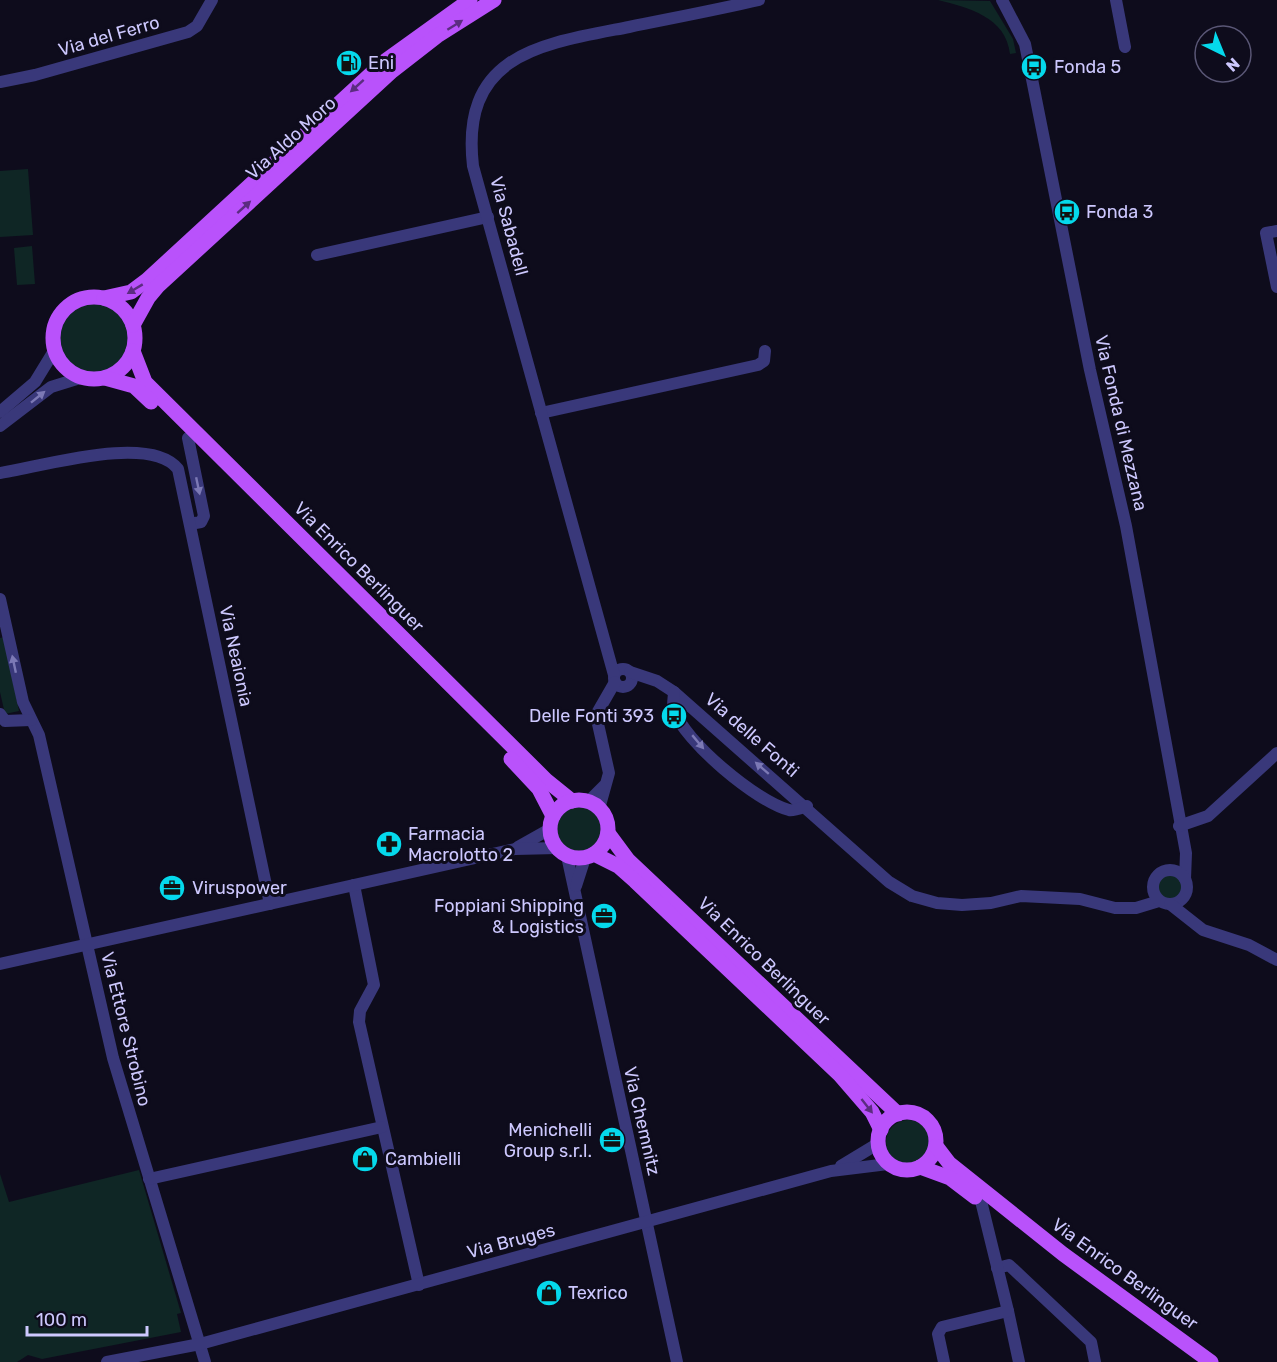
<svg xmlns="http://www.w3.org/2000/svg" width="1277" height="1362" viewBox="0 0 1277 1362" font-family="Rubik,sans-serif">
<style>
.green{fill:#0f2625}
.lines{fill:none;stroke-linecap:round;stroke-linejoin:round}
.minor{stroke:#39387a;stroke-width:12}
.major{stroke:#b952fb;stroke-width:15}
.oneway{fill:#5b2c80}
.oneway2{fill:#7c79b5}
.labels{text-anchor:middle;dominant-baseline:central;stroke-width:6;stroke-linejoin:round;paint-order:stroke}
.street-label{font-size:18px;fill:#cdc8fe;stroke:#0e0c1c}
.poi-label{font-size:18px;fill:#cdc8fe;stroke:#0e0c1c;text-anchor:start}
</style>
<rect width="100%" height="100%" fill="#0e0c1c"/>
<g class="green">
<path d="M 938,0 L 990,1 L 1013,39 L 1016,53 L 1010,54 C 1006,17 969,8 938,0 Z"/>
<path d="M 28,169 L 33,235 L 0,237 L 0,171 Z"/>
<path d="M 32,246 L 35,284 L 17,285 L 14,248 Z"/>
<circle cx="93" cy="337" r="36"/>
<path d="M 4,637 L 19,711 L 5,714 L 0,692 L 0,638 Z"/>
<circle cx="579" cy="829" r="22"/>
<circle cx="1170" cy="887" r="12"/>
<circle cx="908" cy="1142" r="22"/>
<path d="M 139,1170 L 181,1313 L 177,1314 L 181,1332 L 42,1359 L 28,1355 L 17,1362 L 0,1362 L 0,1174 L 9,1202 Z"/>
</g>
<g class="lines">
<g class="minor">
<path d="M 1002,0 L 1025,44 L 1090,370 L 1126,526 L 1186,853 L 1185,879"/>
<path d="M 1116,0 L 1125,47"/>
<path d="M 0,82 L 35,75 L 188,32 L 197,26 L 212,0"/>
<path d="M 1277,231 L 1266,233 L 1277,287"/>
<path d="M 317,255 L 488,217"/>
<path d="M 0,412 L 35,382 L 54,351"/>
<path d="M 541,413 L 758,365 L 764,361 L 765,351"/>
<path d="M 0,426 L 51,387 L 80,378"/>
<path d="M 188,438 L 204,516 L 201,522 L 190,524"/>
<path d="M 0,473 C 40,467 150,433 178,469 L 270,904"/>
<path d="M 0,599 L 23,702 L 39,735 L 113,1058 L 205,1362"/>
<circle cx="623" cy="678" r="9"/>
<path d="M 630,672 L 657,681 L 674,692 L 889,882 L 912,896 L 937,903 L 962,905 L 991,903 L 1021,896 L 1080,899 L 1115,908 L 1136,908 L 1159,901"/>
<path d="M 614,675 L 473,166 C 460,53 542,44 629,27 C 673,18 716,10 759,0"/>
<path d="M 674,692 C 674,698 672,704 674,710 C 684,741 757,802 789,810 C 794,811 801,808 807,806"/>
<path d="M 0,714 L 5,721 L 31,720"/>
<path d="M 588,802 L 604,786"/>
<path d="M 599,809 L 609,773 L 596,715 L 615,682"/>
<path d="M 1179,826 L 1208,816 L 1277,753"/>
<path d="M 518,847 L 550,829"/>
<path d="M 567,856 L 677,1362"/>
<circle cx="1170" cy="887" r="17"/>
<path d="M 354,885 L 374,985 L 360,1011 L 359,1022 L 419,1285"/>
<path d="M 576,886 L 585,858"/>
<path d="M 1170,904 L 1203,930 L 1249,945 L 1277,960"/>
<path d="M 0,964 L 515,849 L 557,848"/>
<path d="M 841,1166 L 879,1143"/>
<path d="M 149,1179 L 382,1127"/>
<path d="M 997,1268 L 1009,1265 L 1091,1342 L 1095,1362"/>
<path d="M 1008,1311 L 1019,1362"/>
<path d="M 107,1362 L 200,1344 L 831,1171 L 888,1164"/>
<path d="M 944,1362 L 938,1334 L 942,1327 L 1008,1311 L 981,1201"/>
</g>
<g class="major">
<circle cx="94" cy="338" r="41"/>
<path d="M 104,298 L 131,292 L 147,280 L 385,61 L 470,0"/>
<path d="M 133,325 L 148,298 L 158,286 L 392,71 L 437,36 L 494,0"/>
<path d="M 133,351 L 145,382 L 546,780 L 572,801"/>
<path d="M 105,378 L 134,386 L 151,402"/>
<path d="M 511,759 L 539,789 L 553,816"/>
<circle cx="579" cy="829" r="29"/>
<path d="M 608,833 L 628,860 L 898,1114"/>
<path d="M 594,854 L 618,866 L 635,881 L 840,1075 L 872,1112 L 881,1130"/>
<circle cx="907" cy="1141" r="29"/>
<path d="M 936,1146 L 949,1163 L 1063,1254 L 1211,1362"/>
<path d="M 920,1167 L 950,1178 L 975,1197"/>
</g>
</g>
<defs><path id="oneway-solid" d="M-6-.8H1V-3.2L6.5 0L1 3.2V.8H-6Z" transform="scale(1.5)"/></defs>
<g class="oneway">
<use href="#oneway-solid" transform="translate(455 25) rotate(-32)"/>
<use href="#oneway-solid" transform="translate(357 86) rotate(138)"/>
<use href="#oneway-solid" transform="translate(244 207) rotate(-42)"/>
<use href="#oneway-solid" transform="translate(135 289) rotate(149)"/>
<use href="#oneway-solid" transform="translate(867 1106) rotate(52)"/>
</g>
<g class="oneway2">
<use href="#oneway-solid" transform="translate(38 397) rotate(-39)"/>
<use href="#oneway-solid" transform="translate(198 486) rotate(78)"/>
<use href="#oneway-solid" transform="translate(14 664) rotate(-102)"/>
<use href="#oneway-solid" transform="translate(698 742) rotate(50)"/>
<use href="#oneway-solid" transform="translate(762 768) rotate(-139)"/>
</g>
<defs>
<symbol id="fuel-disc" viewBox="-11 -11 22 22"><circle r="9.5" fill="#05d9ec" stroke="#0e0c1c"/><path d="M-5.5-6h7V0h2V4h1.3V-2.5L3-4.5l.8-.8L6-3V5H2.5V1h-1V6h-7ZM-4.2-4.7v3.2H.2V-4.7Z" fill="#111"/></symbol>
<symbol id="bus-disc" viewBox="-11 -11 22 22"><circle r="9.5" fill="#05d9ec" stroke="#0e0c1c"/><path d="M-5-6H5V4H4V6H2V4H-2V6H-4V4H-5ZM-3.5-4V0h7V-4ZM-3.5 1.2v1.5H-2V1.2ZM2 1.2v1.5H3.5V1.2Z" fill="#111"/></symbol>
<symbol id="pharmacy-disc" viewBox="-11 -11 22 22"><circle r="9.5" fill="#05d9ec" stroke="#0e0c1c"/><path d="M-2-6h4v4h4v4h-4v4h-4v-4h-4v-4h4Z" fill="#111"/></symbol>
<symbol id="office-disc" viewBox="-11 -11 22 22"><circle r="9.5" fill="#05d9ec" stroke="#0e0c1c"/><path d="M-6-3h4V-5.5h4V-3h4V5H-6ZM-1-4.5V-3h2v-1.5ZM-6 0V1H6V0Z" fill="#111"/></symbol>
<symbol id="shop-disc" viewBox="-11 -11 22 22"><circle r="9.5" fill="#05d9ec" stroke="#0e0c1c"/><path d="M-5-2.5h2.3a2.7 3.5 0 0 1 5.4 0H5L5.5 6h-11ZM-1.5-2.5h3a1.5 2.3 0 0 0-3 0Z" fill="#111"/></symbol>
</defs>
<g fill-rule="evenodd">
<use href="#fuel-disc" x="334" y="48" width="30" height="30"/>
<use href="#bus-disc" x="1019" y="52" width="30" height="30"/>
<use href="#bus-disc" x="1052" y="197" width="30" height="30"/>
<use href="#bus-disc" x="659" y="701" width="30" height="30"/>
<use href="#pharmacy-disc" x="374" y="829" width="30" height="30"/>
<use href="#office-disc" x="157" y="873" width="30" height="30"/>
<use href="#office-disc" x="589" y="901" width="30" height="30"/>
<use href="#office-disc" x="597" y="1125" width="30" height="30"/>
<use href="#shop-disc" x="350" y="1144" width="30" height="30"/>
<use href="#shop-disc" x="534" y="1278" width="30" height="30"/>
</g>
<g class="labels">
<g class="street-label">
<text transform="translate(109 36) rotate(-16)">Via del Ferro</text>
<text transform="translate(291 138) rotate(-42)">Via Aldo Moro</text>
<text transform="translate(509 226) rotate(75)">Via Sabadell</text>
<text transform="translate(1121 423) rotate(77)">Via Fonda di Mezzana</text>
<text transform="translate(359 567) rotate(45)">Via Enrico Berlinguer</text>
<text transform="translate(236 656) rotate(78)">Via Neaionia</text>
<text transform="translate(752 735) rotate(41)">Via delle Fonti</text>
<text transform="translate(764 961) rotate(44)">Via Enrico Berlinguer</text>
<text transform="translate(126 1029) rotate(76)">Via Ettore Strobino</text>
<text transform="translate(642 1121) rotate(77)">Via Chemnitz</text>
<text transform="translate(511 1241) rotate(-15)">Via Bruges</text>
<text transform="translate(1125 1274) rotate(36)">Via Enrico Berlinguer</text>
</g>
<g class="poi-label">
<text x="368" y="63">Eni</text>
<text x="1054" y="67">Fonda 5</text>
<text x="1086" y="212">Fonda 3</text>
<text x="654" y="716" text-anchor="end">Delle Fonti 393</text>
<text x="408" y="834">Farmacia<tspan x="408" dy="21">Macrolotto 2</tspan></text>
<text x="192" y="888">Viruspower</text>
<text x="584" y="906" text-anchor="end">Foppiani Shipping<tspan x="584" dy="21">&amp; Logistics</tspan></text>
<text x="592" y="1130" text-anchor="end">Menichelli<tspan x="592" dy="21">Group s.r.l.</tspan></text>
<text x="385" y="1159">Cambielli</text>
<text x="568" y="1293">Texrico</text>
</g>
</g>
<g transform="translate(1223 54) rotate(137)"><circle r="28" fill="#0e0c1c" stroke="#5a5776" stroke-width="1.5"/>
<path d="M0-4.5L10 22L0 15L-10 22Z" fill="#05d9ec"/>
<text y="-9" font-size="16" font-weight="bold" text-anchor="middle" fill="#cdc8fe">N</text>
</g>
<path d="M27 1326v9h120v-9" fill="none" stroke="#cdc8fe" stroke-width="3"/>
<text x="36" y="1326" font-size="18" fill="#cdc8fe" stroke="#0e0c1c" stroke-width="4.5" paint-order="stroke">100 m</text>
</svg>
